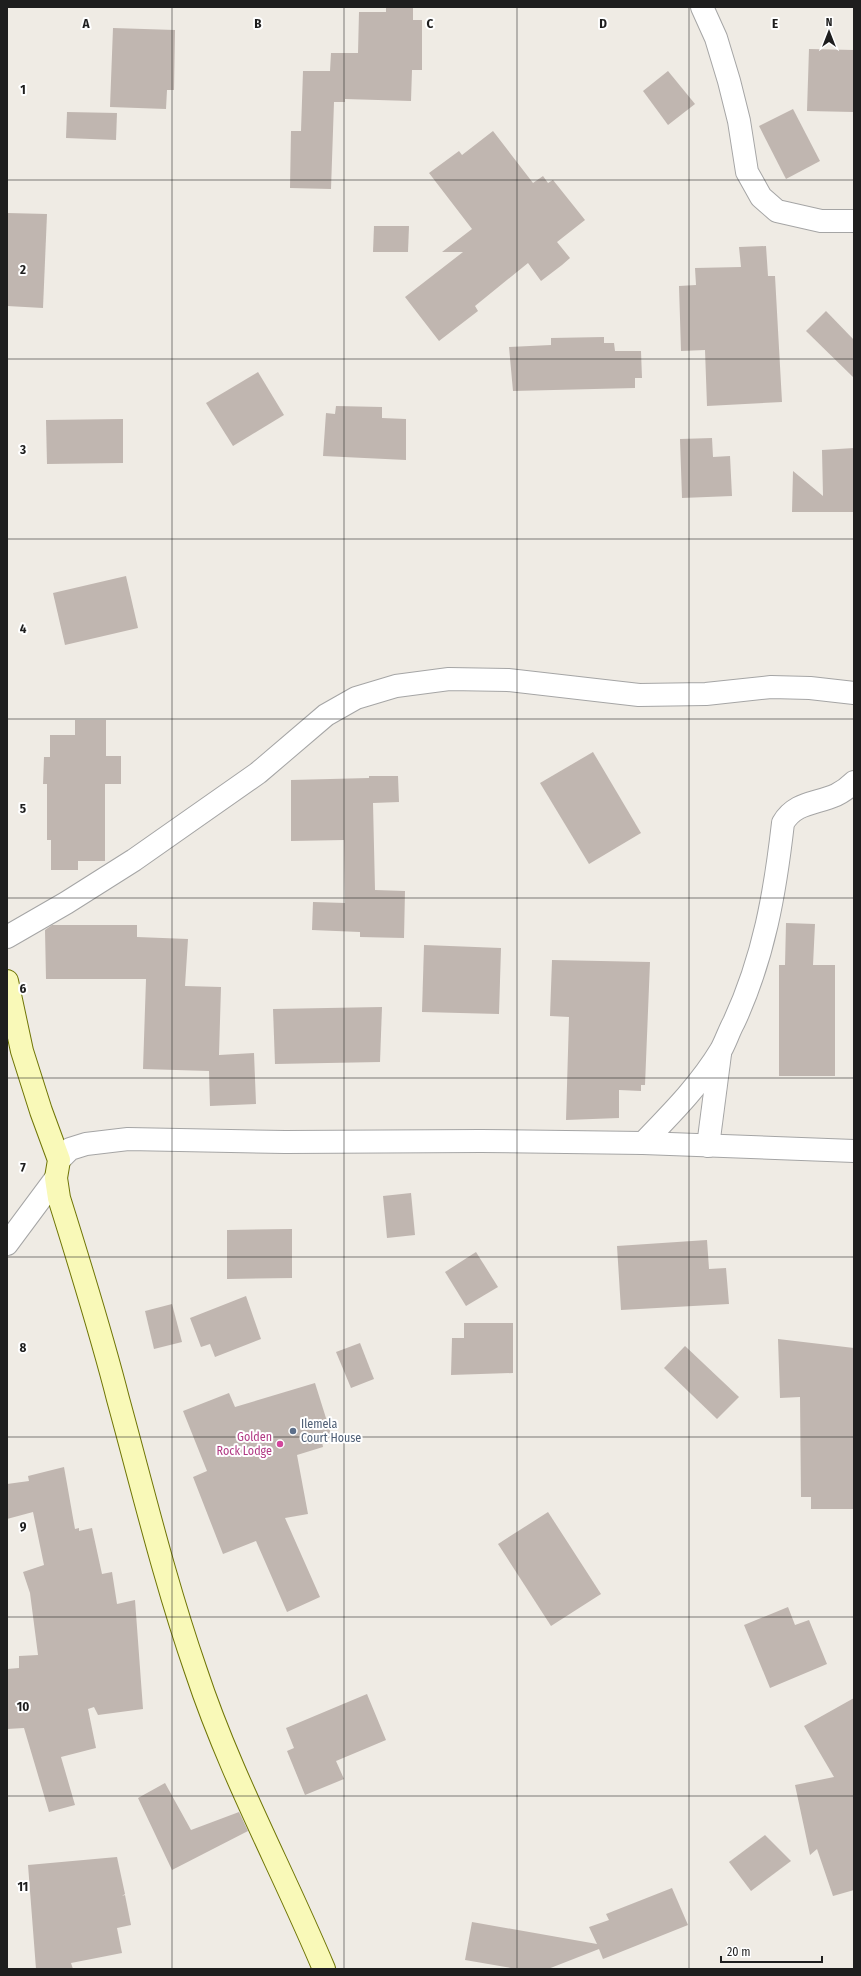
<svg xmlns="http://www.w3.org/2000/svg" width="861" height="1976" viewBox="0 0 861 1976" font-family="'Fira Sans Condensed',sans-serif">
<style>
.building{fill:#c0b6b0}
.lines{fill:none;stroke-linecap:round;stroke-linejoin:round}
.street-casing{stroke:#a5a5a5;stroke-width:24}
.secondary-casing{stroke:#6f7505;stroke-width:24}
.street{stroke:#fff;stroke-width:22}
.secondary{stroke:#f9f9b8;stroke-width:22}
.grid{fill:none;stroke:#1e1e1e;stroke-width:1;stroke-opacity:0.55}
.service-dot{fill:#5c6f8a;stroke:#fff;stroke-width:1.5}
.hotel-dot{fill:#d1479c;stroke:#fff;stroke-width:1.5}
.labels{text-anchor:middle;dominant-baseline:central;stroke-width:4;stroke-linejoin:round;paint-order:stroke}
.service-label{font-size:12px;fill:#4e5e75;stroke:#fff;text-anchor:start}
.hotel-label{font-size:12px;fill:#b23c85;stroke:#fff;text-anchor:end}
.grid-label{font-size:13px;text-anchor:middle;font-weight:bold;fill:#1e1e1e;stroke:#fff;stroke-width:4;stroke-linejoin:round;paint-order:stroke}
</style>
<rect width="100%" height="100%" fill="#efebe4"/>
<g class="building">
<path d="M 386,7 L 413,7 L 413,20 L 422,20 L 422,70 L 412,70 L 411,101 L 345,99 L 345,102 L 334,102 L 331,189 L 290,188 L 291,131 L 301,131 L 303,71 L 330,71 L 331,53 L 358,53 L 359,12 L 386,12 Z"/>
<path d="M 113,28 L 175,30 L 174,90 L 167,90 L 166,109 L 110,107 Z"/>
<path d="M 809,49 L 854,50 L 854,112 L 807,111 Z"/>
<path d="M 668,71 L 695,104 L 668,125 L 643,91 Z"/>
<path d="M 793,109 L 820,161 L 786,179 L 759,126 Z"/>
<path d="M 67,112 L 117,113 L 116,140 L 66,138 Z"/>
<path d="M 493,131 L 533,183 L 543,176 L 548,183 L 553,180 L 585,220 L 557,242 L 570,258 L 562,265 L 541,281 L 528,263 L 475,306 L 478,311 L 439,341 L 405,297 L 463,252 L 442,252 L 472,229 L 429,173 L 459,151 L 462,155 Z"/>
<path d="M 7,213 L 47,214 L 43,308 L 7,306 Z"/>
<path d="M 374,226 L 409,226 L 408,252 L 373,252 Z"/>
<path d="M 766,246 L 768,276 L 775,276 L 782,402 L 707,406 L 705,350 L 681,351 L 679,286 L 696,285 L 695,268 L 741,267 L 739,247 Z"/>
<path d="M 826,311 L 854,340 L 854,378 L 806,331 Z"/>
<path d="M 604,337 L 604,343 L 614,343 L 615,351 L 641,351 L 642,378 L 635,378 L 635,388 L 513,391 L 509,347 L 551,345 L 551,338 Z"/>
<path d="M 258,372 L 284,415 L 233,446 L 206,403 Z"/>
<path d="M 336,406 L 382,407 L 382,418 L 406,419 L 406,460 L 323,456 L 326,413 L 335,414 Z"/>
<path d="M 123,419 L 123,463 L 47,464 L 46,420 Z"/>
<path d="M 712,438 L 713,457 L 730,456 L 732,496 L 682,498 L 680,439 Z"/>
<path d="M 854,448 L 854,512 L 792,512 L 793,471 L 823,496 L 822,450 Z"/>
<path d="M 126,576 L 138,628 L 65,645 L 53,593 Z"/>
<path d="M 75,720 L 106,720 L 106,756 L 121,756 L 121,784 L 105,784 L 105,861 L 78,861 L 78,870 L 51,870 L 51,840 L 47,840 L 47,784 L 43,784 L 44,757 L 50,757 L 50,735 L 75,735 Z"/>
<path d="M 593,752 L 641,833 L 589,864 L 540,783 Z"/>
<path d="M 369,776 L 398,776 L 399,802 L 373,803 L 375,890 L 405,891 L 404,938 L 360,937 L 360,932 L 312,930 L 313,902 L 345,903 L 344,840 L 291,841 L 291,780 L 369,778 Z"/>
<path d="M 786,923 L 815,924 L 813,965 L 835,965 L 835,1076 L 779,1076 L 779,965 L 785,965 Z"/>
<path d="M 52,925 L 137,925 L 137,937 L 188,939 L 185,986 L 221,987 L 219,1055 L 254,1053 L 256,1104 L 210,1106 L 209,1071 L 143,1069 L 146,979 L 46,979 L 45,930 Z"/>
<path d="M 424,945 L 501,948 L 499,1014 L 422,1012 Z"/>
<path d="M 552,960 L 650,962 L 645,1085 L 641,1085 L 641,1091 L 619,1090 L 619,1118 L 566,1120 L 569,1017 L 550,1016 Z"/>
<path d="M 382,1007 L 380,1062 L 275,1064 L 273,1009 Z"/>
<path d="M 411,1193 L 415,1235 L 387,1238 L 383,1196 Z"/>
<path d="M 292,1229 L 292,1278 L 227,1279 L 227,1230 Z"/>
<path d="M 707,1240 L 709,1269 L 726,1268 L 729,1304 L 621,1310 L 617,1246 Z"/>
<path d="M 476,1252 L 498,1287 L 466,1306 L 445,1272 Z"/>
<path d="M 246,1296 L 261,1339 L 215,1357 L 210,1344 L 201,1347 L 190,1318 Z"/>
<path d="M 172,1304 L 182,1342 L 154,1349 L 145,1311 Z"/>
<path d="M 464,1323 L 513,1323 L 513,1373 L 451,1375 L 452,1338 L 464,1338 Z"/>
<path d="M 778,1339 L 854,1348 L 854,1509 L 811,1509 L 811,1497 L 801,1497 L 800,1397 L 780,1398 Z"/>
<path d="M 360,1343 L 374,1379 L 351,1388 L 336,1352 Z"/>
<path d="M 685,1346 L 739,1397 L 717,1419 L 664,1368 Z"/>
<path d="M 315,1383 L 331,1434 L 321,1436 L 323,1447 L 297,1455 L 308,1514 L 285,1518 L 320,1597 L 287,1612 L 256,1541 L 223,1554 L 193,1477 L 207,1471 L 183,1411 L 229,1393 L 235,1407 Z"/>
<path d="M 64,1467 L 75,1529 L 79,1528 L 79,1531 L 92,1528 L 102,1574 L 112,1572 L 117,1604 L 135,1600 L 143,1709 L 98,1715 L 94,1707 L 88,1709 L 96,1748 L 61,1757 L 75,1805 L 49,1812 L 24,1728 L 7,1729 L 7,1669 L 19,1668 L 19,1656 L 38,1655 L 30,1593 L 23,1572 L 44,1565 L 33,1512 L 7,1519 L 7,1484 L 29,1481 L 28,1476 Z"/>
<path d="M 548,1512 L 601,1594 L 551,1626 L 498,1544 Z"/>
<path d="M 788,1607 L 795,1625 L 809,1620 L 827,1664 L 770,1688 L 744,1625 Z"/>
<path d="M 367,1694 L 386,1740 L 336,1761 L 344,1779 L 305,1795 L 287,1751 L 294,1748 L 286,1728 Z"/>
<path d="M 854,1698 L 854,1890 L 833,1896 L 817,1849 L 810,1855 L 795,1785 L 834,1777 L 804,1726 Z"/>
<path d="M 165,1783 L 191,1830 L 239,1812 L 248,1831 L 172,1870 L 138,1798 Z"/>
<path d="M 765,1835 L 791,1861 L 751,1891 L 729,1862 Z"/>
<path d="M 117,1857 L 125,1894 L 122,1896 L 125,1895 L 131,1925 L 117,1928 L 122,1953 L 71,1963 L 73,1969 L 36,1969 L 28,1865 Z"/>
<path d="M 672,1888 L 688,1925 L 603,1959 L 599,1949 L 548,1969 L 517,1969 L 465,1960 L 472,1922 L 597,1944 L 589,1927 L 609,1920 L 606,1914 Z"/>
</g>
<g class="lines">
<defs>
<g id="street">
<path d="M 702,7 L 716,38 L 729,81 L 739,121 L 747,172 L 761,197 L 777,211 L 821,221 L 854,221"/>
<path d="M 7,937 L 66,903 L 134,860 L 258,773 L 326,715 L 356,698 L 396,686 L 449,679 L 508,680 L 639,695 L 706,694 L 771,687 L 810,688 L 854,693"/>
<path d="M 643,1143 C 671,1114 700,1085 721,1050 C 726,1041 729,1031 734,1022 C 764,957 775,893 783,823 C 795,802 816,804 836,795 C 842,792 849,787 854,782"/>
<path d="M 708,1146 L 720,1054"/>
<path d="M 59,1160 L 70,1149 L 86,1144 L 128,1139 L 285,1142 L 481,1141 L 643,1143 L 854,1151"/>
<path d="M 7,1244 L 56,1178"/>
</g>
<path id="secondary" d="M 7,981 L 22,1051 L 41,1111 L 59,1160 L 56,1178 L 59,1198 C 80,1265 101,1332 118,1399 C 143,1490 165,1582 196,1671 C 230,1774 282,1869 324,1969"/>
</defs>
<use href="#street" class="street-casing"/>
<use href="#secondary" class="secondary-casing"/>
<use href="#street" class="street"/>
<use href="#secondary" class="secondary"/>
</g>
<path class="grid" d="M 172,7 L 172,1969M 344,7 L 344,1969M 517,7 L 517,1969M 689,7 L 689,1969M 7,180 L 854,180M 7,359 L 854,359M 7,539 L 854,539M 7,719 L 854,719M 7,898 L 854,898M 7,1078 L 854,1078M 7,1257 L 854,1257M 7,1437 L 854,1437M 7,1617 L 854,1617M 7,1796 L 854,1796"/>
<circle class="service-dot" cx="293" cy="1431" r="4"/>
<circle class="hotel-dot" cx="280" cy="1444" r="4"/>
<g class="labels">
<g class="service-label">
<text x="301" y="1424">Ilemela<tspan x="301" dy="14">Court House</tspan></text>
</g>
<g class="hotel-label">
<text x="272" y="1437">Golden<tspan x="272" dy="14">Rock Lodge</tspan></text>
</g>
</g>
<g class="grid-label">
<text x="86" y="28">A</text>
<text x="258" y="28">B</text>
<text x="430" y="28">C</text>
<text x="603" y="28">D</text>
<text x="775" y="28">E</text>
<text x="23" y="94">1</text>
<text x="23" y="274">2</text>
<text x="23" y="454">3</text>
<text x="23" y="633">4</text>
<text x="23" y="813">5</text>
<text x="23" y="993">6</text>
<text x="23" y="1172">7</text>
<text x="23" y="1352">8</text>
<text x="23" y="1531">9</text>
<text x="23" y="1711">10</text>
<text x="23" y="1891">11</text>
</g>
<rect width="861" height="1976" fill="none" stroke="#1e1e1e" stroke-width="16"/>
<g transform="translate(829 32)" stroke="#ffffff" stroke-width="3" paint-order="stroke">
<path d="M0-3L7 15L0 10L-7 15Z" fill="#1e1e1e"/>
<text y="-6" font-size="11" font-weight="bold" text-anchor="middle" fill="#1e1e1e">N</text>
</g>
<path d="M721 1956v6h101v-6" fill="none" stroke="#1e1e1e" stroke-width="2"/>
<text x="727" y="1956" font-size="12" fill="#1e1e1e" stroke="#ffffff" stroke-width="3" paint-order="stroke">20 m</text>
</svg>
